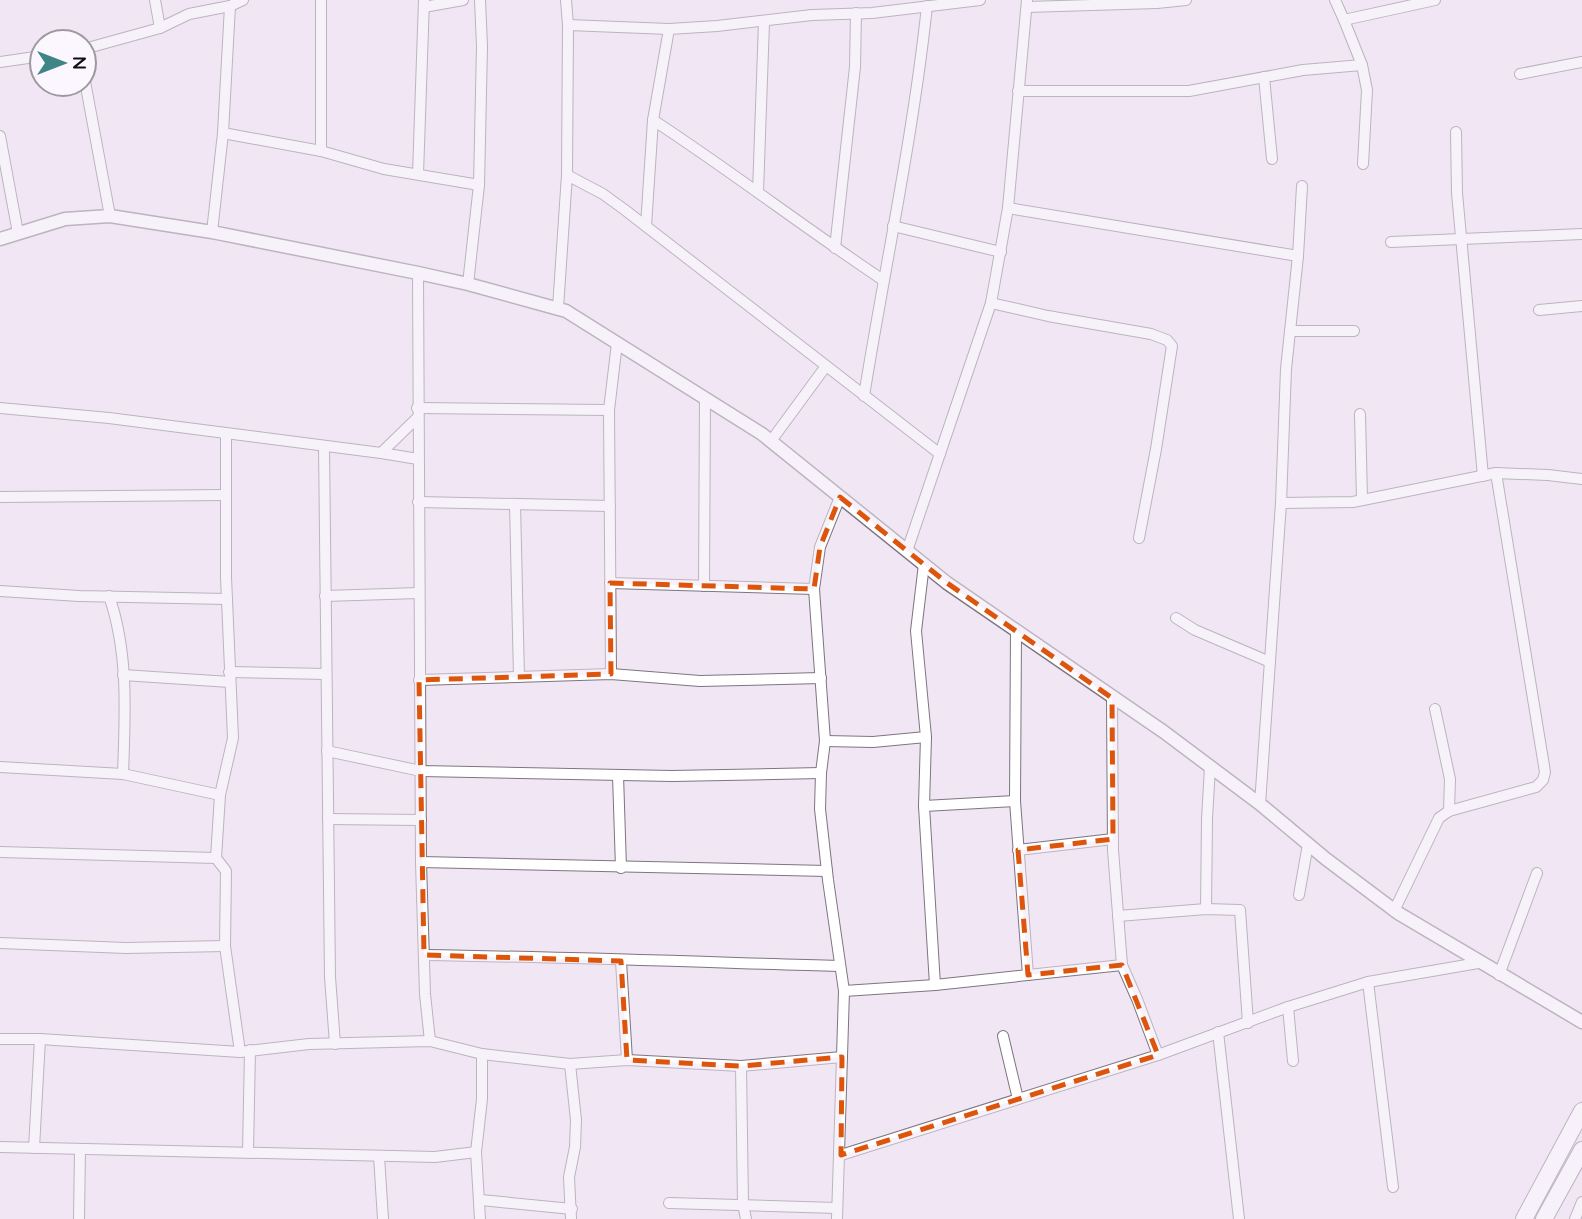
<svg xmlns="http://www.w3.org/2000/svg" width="1582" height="1219" viewBox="0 0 1582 1219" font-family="Quicksand,sans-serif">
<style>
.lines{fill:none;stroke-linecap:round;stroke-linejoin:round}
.minor-casing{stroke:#7d7580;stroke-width:12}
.tertiary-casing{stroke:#7d7580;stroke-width:15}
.primary-casing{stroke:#7d7580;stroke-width:18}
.minor{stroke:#fff;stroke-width:10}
.tertiary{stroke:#fff;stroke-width:12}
.primary{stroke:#fff;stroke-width:16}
.marked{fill:none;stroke:#dd550c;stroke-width:5;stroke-dasharray:14 9;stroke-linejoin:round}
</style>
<rect width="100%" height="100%" fill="#f1e7f4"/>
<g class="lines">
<defs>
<g id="minor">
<path d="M 155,0 L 160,28"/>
<path d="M 321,0 L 321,151"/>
<path d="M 1335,0 L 1344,20"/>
<path d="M 424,7 L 463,0"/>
<path d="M 1027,7 L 1157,3 L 1186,0"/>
<path d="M 568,25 L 669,29 L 717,26 L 812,15 L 872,13 L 980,0"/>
<path d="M 84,49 L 160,28 L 189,14 L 230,6 L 243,0"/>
<path d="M 0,62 L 42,56"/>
<path d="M 1520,74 L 1582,62"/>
<path d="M 84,76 L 110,216"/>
<path d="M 1264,77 L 1272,159"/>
<path d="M 1018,91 L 1189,91 L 1303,70 L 1362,65"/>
<path d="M 653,120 C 731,171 805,228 883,280"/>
<path d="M 1456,132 L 1457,193 L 1483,476"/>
<path d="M 223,133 L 321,151 L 384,169 L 479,185"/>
<path d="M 0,136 L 18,233"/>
<path d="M 1363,164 L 1367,90 L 1362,65 L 1344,20 L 1435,0"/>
<path d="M 418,174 L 424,0"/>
<path d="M 567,175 L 603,194 L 625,210 L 940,454"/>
<path d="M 758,192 L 764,22"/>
<path d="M 1008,208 L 1298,256"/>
<path d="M 646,226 L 653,120 L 669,29"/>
<path d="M 893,226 L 1001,252"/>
<path d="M 212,232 L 223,133 L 230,6"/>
<path d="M 1391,242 L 1582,234"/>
<path d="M 835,248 L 855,67 L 856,13"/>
<path d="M 418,273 L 421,862 L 425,994 L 430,1041"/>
<path d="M 468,284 L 479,185 L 482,46 L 480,0"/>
<path d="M 991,303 L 1048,316 L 1151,334 L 1167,340 L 1172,346 L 1156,449 L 1139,538"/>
<path d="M 558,308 L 567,175 L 568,25 L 566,0"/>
<path d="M 1539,310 L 1582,306"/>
<path d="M 1290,331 L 1354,331"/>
<path d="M 864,396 C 885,266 913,137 927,6"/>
<path d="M 0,408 L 109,418 L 381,453 L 417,418"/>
<path d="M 417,408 L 609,410"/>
<path d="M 1360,414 L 1362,500"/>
<path d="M 226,435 L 226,577 L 233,738 L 220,795 L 216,858 L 226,871 L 225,946 L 240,1052"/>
<path d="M 771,441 L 826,366"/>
<path d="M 324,446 L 330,977 L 335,1044"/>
<path d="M 381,453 L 418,459"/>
<path d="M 0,497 L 226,495"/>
<path d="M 418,502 L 610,506"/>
<path d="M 1281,503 L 1353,502 L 1496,473 L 1548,475 L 1582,479"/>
<path d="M 515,504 L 519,677"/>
<path d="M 907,551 L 991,303 L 1008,208 L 1027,0"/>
<path d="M 924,564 L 916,631 L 926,737 L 924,806 L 935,985"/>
<path d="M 610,583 L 814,589"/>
<path d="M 704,586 L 705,398"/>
<path d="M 0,591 L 79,596 L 227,599"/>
<path d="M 109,596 C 129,653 125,715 123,774"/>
<path d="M 325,596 L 419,593"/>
<path d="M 1176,618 L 1195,630 L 1270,662"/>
<path d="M 1016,631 L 1015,801 L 1028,975"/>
<path d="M 229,672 L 326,674"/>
<path d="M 611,674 L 609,410 L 617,343"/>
<path d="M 123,675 L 230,682"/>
<path d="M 419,680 L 611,674 L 700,681 L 821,678"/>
<path d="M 1112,698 L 1113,850 L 1122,965"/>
<path d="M 1435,709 L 1450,779 L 1449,811"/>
<path d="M 825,741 L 873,742 L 926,737"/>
<path d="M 327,751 L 421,771 L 672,776 L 821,773"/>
<path d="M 0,767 L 123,774 L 220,795"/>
<path d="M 618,775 L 621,868"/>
<path d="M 1260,804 L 1281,503 L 1286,369 L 1298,256 L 1302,186"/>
<path d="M 924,806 L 1015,801"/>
<path d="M 328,819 L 421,820"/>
<path d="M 1018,850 L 1113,839"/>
<path d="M 0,852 L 216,858"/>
<path d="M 421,862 L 827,871"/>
<path d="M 1299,895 L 1308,844"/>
<path d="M 1206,909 L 1207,819 L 1210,767"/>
<path d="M 1394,911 L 1439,818 L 1449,811 L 1536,787 L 1543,780 L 1545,772 L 1496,473"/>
<path d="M 1118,916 L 1206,909 L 1240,910 L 1248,1023"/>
<path d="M 0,943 L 126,948 L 225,946"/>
<path d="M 424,955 C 563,957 701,962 839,966"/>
<path d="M 621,961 L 627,1060"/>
<path d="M 1499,975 L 1537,873"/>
<path d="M 1368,982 L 1393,1187"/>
<path d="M 844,991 L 935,985 L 1122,965 L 1137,999 L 1158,1055"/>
<path d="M 1288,1007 L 1293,1061"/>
<path d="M 1218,1032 L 1239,1219"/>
<path d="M 1003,1036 L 1018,1099"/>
<path d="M 0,1039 L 40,1039 L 240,1052 L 309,1044 L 430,1041 L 482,1054 L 570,1064 L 627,1060 L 741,1066 L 842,1057"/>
<path d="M 570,1064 L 576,1120 L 575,1147 L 569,1177 L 571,1219"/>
<path d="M 741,1066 L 743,1204 L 746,1219"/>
<path d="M 0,1147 L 435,1157 L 476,1152 L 482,1099 L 482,1054"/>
<path d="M 34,1148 L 40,1039"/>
<path d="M 248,1152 L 250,1050"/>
<path d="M 476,1152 L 480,1219"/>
<path d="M 841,1155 L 1158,1055 L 1288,1007 L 1368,982 L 1478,963"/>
<path d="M 379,1156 L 383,1219"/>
<path d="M 481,1200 L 572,1209"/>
<path d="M 669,1203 L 837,1208"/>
<path d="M 79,1219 L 80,1149"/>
<path d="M 837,1219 L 844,991 L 828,880 L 820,809 L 821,773 L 825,741 L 814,589 L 820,547 L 840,497"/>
<path d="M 1575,1219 L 1582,1202"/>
</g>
<path id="tertiary" d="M 0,239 L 65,219 L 110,216 L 212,232 L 418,273 L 468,284 L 566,311 L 762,434 L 947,583 L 1164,732 L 1260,804 L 1326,859 L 1398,913 L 1582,1022"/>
<g id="primary">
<path d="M 1524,1219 L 1582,1111"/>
<path d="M 1544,1219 L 1582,1150"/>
</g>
</defs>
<use href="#minor" class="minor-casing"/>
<use href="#tertiary" class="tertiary-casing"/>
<use href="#primary" class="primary-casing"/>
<use href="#minor" class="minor"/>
<use href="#tertiary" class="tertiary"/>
<use href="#primary" class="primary"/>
</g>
<path d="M0 0H1582V1219H0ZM 840,497 L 947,583 L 1112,698 L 1113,839 L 1018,850 L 1028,975 L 1122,965 L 1158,1055 L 841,1155 L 842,1057 L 741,1066 L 627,1060 L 621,961 L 424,955 L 419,680 L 611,674 L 610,583 L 814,589 L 820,547 Z" fill="#f1e7f4" fill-opacity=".55" fill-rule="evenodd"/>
<path class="marked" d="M 840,497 L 947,583 L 1112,698 L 1113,839 L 1018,850 L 1028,975 L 1122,965 L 1158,1055 L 841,1155 L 842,1057 L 741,1066 L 627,1060 L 621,961 L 424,955 L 419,680 L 611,674 L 610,583 L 814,589 L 820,547 Z"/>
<g transform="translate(63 63) rotate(90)"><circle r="33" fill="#fcf6fe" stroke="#9e99a0" stroke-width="2"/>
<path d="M0-5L12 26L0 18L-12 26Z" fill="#3d8685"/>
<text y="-10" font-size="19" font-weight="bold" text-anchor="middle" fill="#110e12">N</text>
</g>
</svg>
